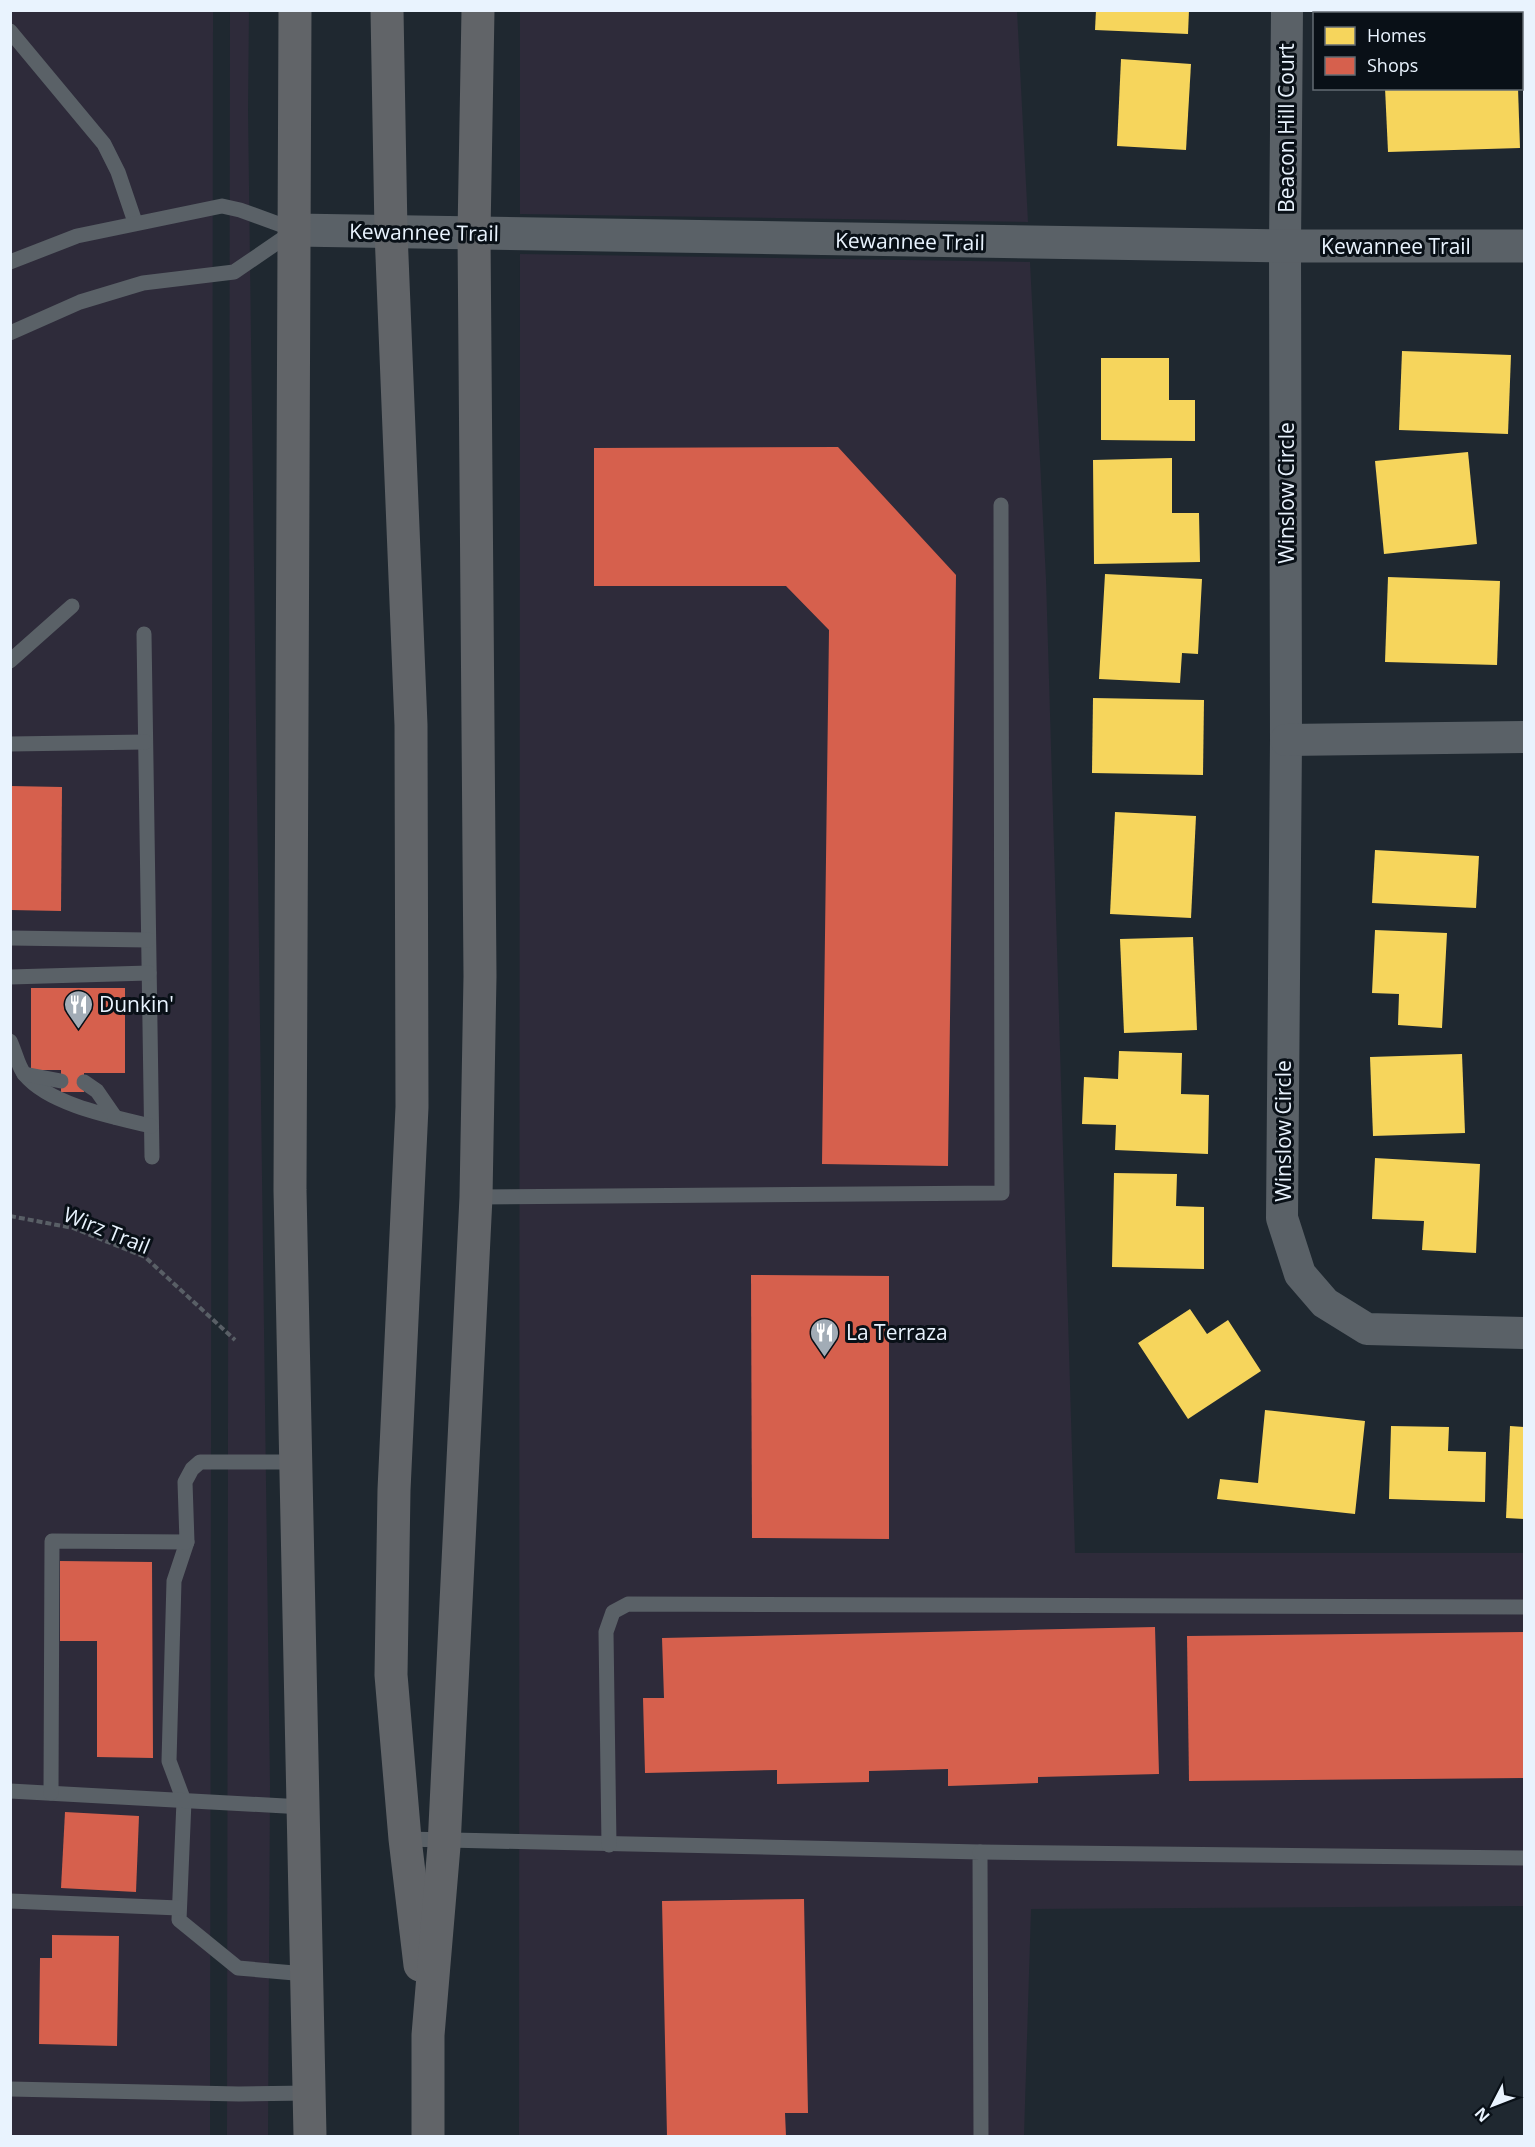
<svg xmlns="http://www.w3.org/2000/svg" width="1535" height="2147" viewBox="0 0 1535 2147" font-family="'Open Sans',sans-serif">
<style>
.commercial{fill:#2e2b3a}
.homes{fill:#f6d55c}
.shops{fill:#d6604d}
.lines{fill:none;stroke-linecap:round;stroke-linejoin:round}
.path{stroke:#595f66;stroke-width:4;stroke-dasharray:6 3;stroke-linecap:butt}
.service{stroke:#5a6167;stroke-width:15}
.minor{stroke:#5a6167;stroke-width:32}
.tertiary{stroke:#5a6167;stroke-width:33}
.primary{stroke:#616468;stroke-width:33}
.labels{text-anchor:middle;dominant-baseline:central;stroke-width:6;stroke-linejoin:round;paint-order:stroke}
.street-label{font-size:21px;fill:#e9f3fe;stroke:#091017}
.poi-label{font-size:21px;fill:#e9f3fe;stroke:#091017;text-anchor:start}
</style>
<rect width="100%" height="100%" fill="#1f2830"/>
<g class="commercial">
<path d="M 249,10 L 248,110 L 270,1786 L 268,2136 L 227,2136 L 230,11 Z"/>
<path d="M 11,11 L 213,11 L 210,2136 L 11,2136 Z"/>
<path d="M 520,11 L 1017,11 L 1028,222 L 520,214 Z"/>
<path d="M 520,254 L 1030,262 L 1046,579 L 1075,1553 L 1524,1553 L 1524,1906 L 1031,1909 L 1024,2136 L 519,2136 Z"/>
</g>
<g class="homes">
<path d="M 1096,10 L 1189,10 L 1188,34 L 1095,30 Z"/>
<rect x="1405" y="10" width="80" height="4"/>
<path d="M 1121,59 L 1191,64 L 1186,150 L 1117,146 Z"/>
<path d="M 1385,88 L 1518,88 L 1520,148 L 1388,152 Z"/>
<path d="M 1402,351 L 1511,355 L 1508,434 L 1399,430 Z"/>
<path d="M 1101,358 L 1169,358 L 1169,400 L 1195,400 L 1195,441 L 1101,440 Z"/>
<path d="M 1468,452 L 1477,544 L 1384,554 L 1375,461 Z"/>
<path d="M 1172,458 L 1172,513 L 1199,513 L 1200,562 L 1094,564 L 1093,460 Z"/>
<path d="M 1105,574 L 1202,579 L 1198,654 L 1182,653 L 1180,683 L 1099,679 Z"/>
<path d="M 1388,577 L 1500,581 L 1497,665 L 1385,662 Z"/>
<path d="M 1093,698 L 1204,700 L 1203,775 L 1092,773 Z"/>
<path d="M 1115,812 L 1196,816 L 1191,918 L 1110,914 Z"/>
<path d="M 1375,850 L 1479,856 L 1476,908 L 1372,903 Z"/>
<path d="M 1375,930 L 1447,933 L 1442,1028 L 1398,1025 L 1399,994 L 1372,993 Z"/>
<path d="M 1193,937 L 1197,1030 L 1124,1033 L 1120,939 Z"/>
<path d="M 1119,1051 L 1182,1053 L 1181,1094 L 1209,1095 L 1208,1154 L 1115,1150 L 1116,1125 L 1082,1124 L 1084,1077 L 1118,1079 Z"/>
<path d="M 1462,1054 L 1465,1133 L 1373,1136 L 1370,1057 Z"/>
<path d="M 1375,1158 L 1480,1164 L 1476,1253 L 1422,1250 L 1424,1221 L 1372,1219 Z"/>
<path d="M 1114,1173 L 1177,1174 L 1176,1206 L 1204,1207 L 1204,1269 L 1112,1267 Z"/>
<path d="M 1190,1309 L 1207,1334 L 1228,1320 L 1261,1371 L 1188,1419 L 1138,1343 Z"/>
<path d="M 1265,1410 L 1365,1421 L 1355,1514 L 1217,1499 L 1220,1479 L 1258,1483 Z"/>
<path d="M 1391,1426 L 1449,1427 L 1448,1451 L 1486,1452 L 1485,1502 L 1389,1499 Z"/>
<path d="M 1510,1426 L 1524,1427 L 1524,1519 L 1506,1518 Z"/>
</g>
<g class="shops">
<path d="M 838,447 L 956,575 L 948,1166 L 822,1164 L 829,630 L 786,586 L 594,586 L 594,448 Z"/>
<path d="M 10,786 L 62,787 L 61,911 L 10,910 Z"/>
<path d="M 31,988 L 125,988 L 125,1073 L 84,1073 L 84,1092 L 61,1092 L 61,1070 L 31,1070 Z"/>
<path d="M 751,1275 L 889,1276 L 889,1539 L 752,1538 Z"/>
<path d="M 60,1561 L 152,1562 L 153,1758 L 97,1757 L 97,1641 L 60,1641 Z"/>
<path d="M 1155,1627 L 1159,1774 L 1038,1777 L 1038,1783 L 948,1786 L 948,1769 L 869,1771 L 869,1782 L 777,1784 L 777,1770 L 645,1773 L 643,1698 L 664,1698 L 662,1638 Z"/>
<path d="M 1524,1632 L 1524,1778 L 1189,1781 L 1187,1636 Z"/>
<path d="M 65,1812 L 139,1816 L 136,1892 L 61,1888 Z"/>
<path d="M 804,1899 L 808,2113 L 785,2113 L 786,2136 L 667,2136 L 662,1901 Z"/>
<path d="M 52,1935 L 119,1936 L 117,2046 L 39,2044 L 40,1958 L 52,1958 Z"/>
</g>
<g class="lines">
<path class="path" d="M 10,1216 L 73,1228 L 145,1257 L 235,1340"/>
<g class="service">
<path d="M 10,31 L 104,144 L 118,172 L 135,222"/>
<path d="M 10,262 L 77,236 L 222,206 L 240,210 L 295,230"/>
<path d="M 10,333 L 80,302 L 143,283 L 234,272 L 294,231"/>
<path d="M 144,634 L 152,1157"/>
<path d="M 10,661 L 72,606"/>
<path d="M 10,744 L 145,742"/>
<path d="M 10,938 L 148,940"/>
<path d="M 10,977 L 149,973"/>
<path d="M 10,1041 C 15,1051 18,1067 25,1075 C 50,1105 114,1117 151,1126"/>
<path d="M 24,1074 L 61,1081"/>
<path d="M 84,1082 L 97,1091 L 115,1117"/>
<path d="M 476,1197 L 1002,1193 L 1001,505"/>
<path d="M 187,1542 L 174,1581 L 169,1761 L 184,1801 L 179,1920 L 238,1968 L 306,1974"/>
<path d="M 10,1791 L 303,1807"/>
<path d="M 51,1793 L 52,1541 L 187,1542 L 185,1482 L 192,1469 L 200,1462 L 296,1462"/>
<path d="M 405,1839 L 980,1852 L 981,2136"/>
<path d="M 609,1845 L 606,1632 L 613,1612 L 628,1604 L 1524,1607"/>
<path d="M 980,1852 L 1524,1858"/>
<path d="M 10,1901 L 179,1908"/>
<path d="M 10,2089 L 239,2094 L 309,2093"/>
</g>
<g class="minor">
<path d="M 1287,10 L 1285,246 L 1286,740 L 1282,1218 L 1300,1274 L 1325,1303 L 1367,1329 L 1524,1333"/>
<path d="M 1286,740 L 1524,737"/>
</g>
<path class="tertiary" d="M 295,230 L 1285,246 L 1524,246"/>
<g class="primary">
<path d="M 295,10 L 290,1190 L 310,2136"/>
<path d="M 387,10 L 391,232 L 411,725 L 412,1107 L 394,1490 L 391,1675 L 405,1839 L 420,1965"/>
<path d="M 428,2136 L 428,2035 L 444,1846 L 476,1197 L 480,976 L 474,233 L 478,10"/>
</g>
</g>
<defs>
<symbol id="restaurant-pin" viewBox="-11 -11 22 30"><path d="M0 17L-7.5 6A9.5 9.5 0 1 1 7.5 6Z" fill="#a2acb6" stroke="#091017"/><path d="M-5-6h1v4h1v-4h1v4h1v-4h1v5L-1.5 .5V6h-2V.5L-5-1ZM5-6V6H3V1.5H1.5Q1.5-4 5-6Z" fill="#fff"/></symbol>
</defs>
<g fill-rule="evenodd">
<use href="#restaurant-pin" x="62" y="988" width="33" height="45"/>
<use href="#restaurant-pin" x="808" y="1316" width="33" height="45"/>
</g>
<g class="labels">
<g class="street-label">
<text transform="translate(1286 128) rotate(-90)">Beacon Hill Court</text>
<text transform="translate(424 232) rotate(1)">Kewannee Trail</text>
<text transform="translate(910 241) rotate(1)">Kewannee Trail</text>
<text x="1396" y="246">Kewannee Trail</text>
<text transform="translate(1286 493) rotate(-90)">Winslow Circle</text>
<text transform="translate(1283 1131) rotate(-90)">Winslow Circle</text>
<text transform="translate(107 1230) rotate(22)">Wirz Trail</text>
</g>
<g class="poi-label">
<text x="99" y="1004">Dunkin'</text>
<text x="846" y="1332">La Terraza</text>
</g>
</g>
<rect width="1535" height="2147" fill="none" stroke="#e9f3fe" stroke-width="24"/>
<rect x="1313" y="12" width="210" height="78" fill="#091017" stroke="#636b73" stroke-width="1.5"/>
<rect x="1325" y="27" width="30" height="18" fill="#f6d55c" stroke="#636b73" stroke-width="1.5"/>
<text x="1367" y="42" font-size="18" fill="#e9f3fe">Homes</text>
<rect x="1325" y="57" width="30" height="18" fill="#d6604d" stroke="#636b73" stroke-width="1.5"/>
<text x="1367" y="72" font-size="18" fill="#e9f3fe">Shops</text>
<g transform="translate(1493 2105) rotate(228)" stroke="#091017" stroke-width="4.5" paint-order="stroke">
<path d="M0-4.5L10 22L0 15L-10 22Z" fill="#e9f3fe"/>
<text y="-9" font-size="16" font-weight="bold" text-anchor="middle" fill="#e9f3fe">N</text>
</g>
</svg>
